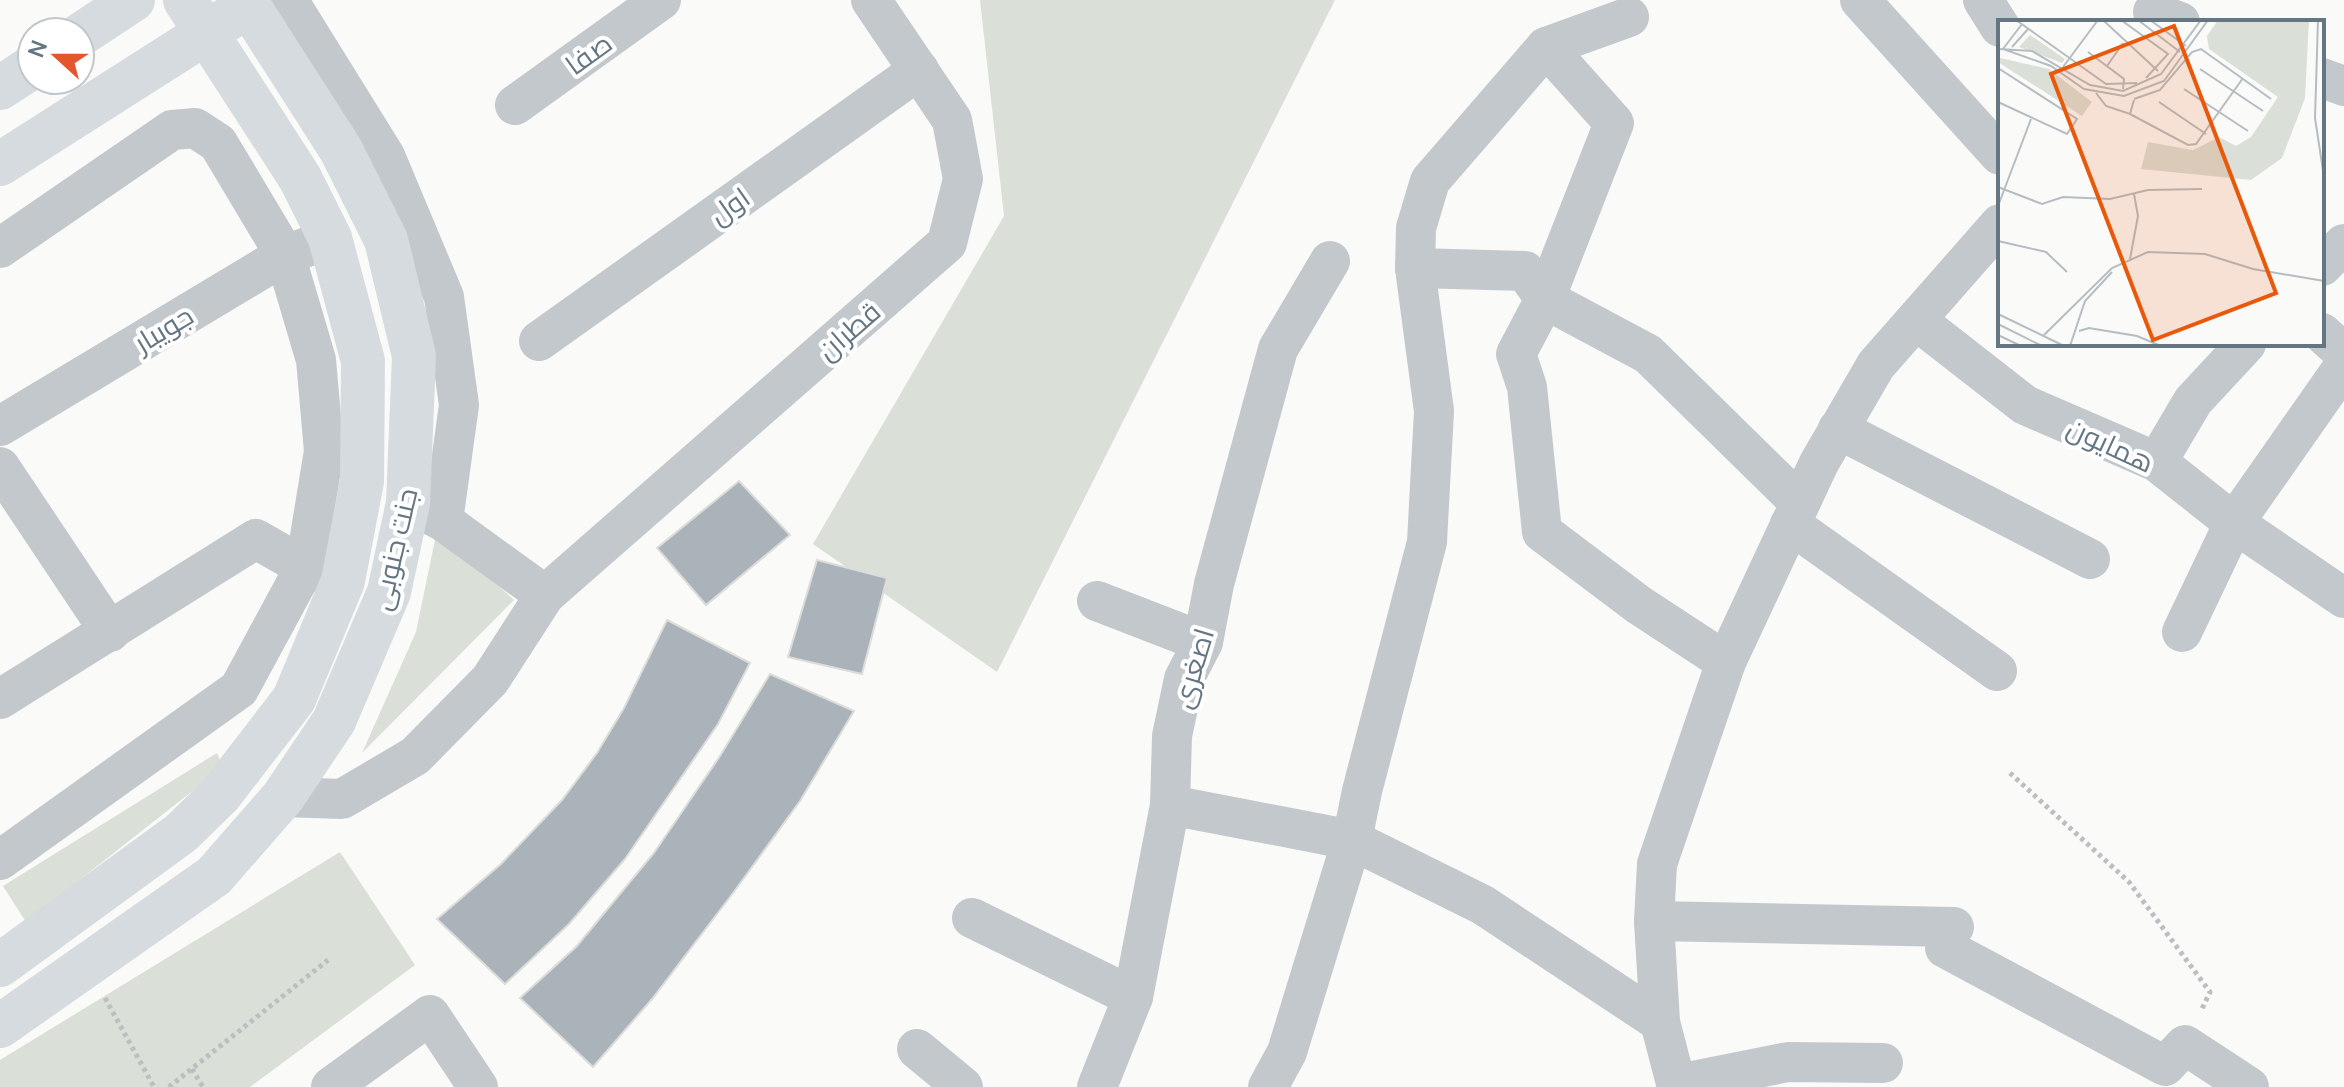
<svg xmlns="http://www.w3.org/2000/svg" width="2344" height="1087" viewBox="0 0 2344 1087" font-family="Manrope,Cairo,sans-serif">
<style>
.green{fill:#dadfd7}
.building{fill:#aab3b9;stroke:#dcdcda;stroke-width:2}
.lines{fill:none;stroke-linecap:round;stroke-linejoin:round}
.path{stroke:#bbbfc2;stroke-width:5;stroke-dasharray:4 4;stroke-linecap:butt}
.minor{stroke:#c3c8cc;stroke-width:40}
.major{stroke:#d6dbdf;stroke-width:44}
.labels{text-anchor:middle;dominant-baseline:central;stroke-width:8;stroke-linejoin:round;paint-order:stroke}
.street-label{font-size:28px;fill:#657683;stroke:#fff}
.inset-road{fill:none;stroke:#b5bdc2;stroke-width:2}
.view{fill:#e8590c;fill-opacity:0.15;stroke:#e8590c;stroke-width:4}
.inset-edge{fill:none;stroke:#657683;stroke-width:4}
</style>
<rect width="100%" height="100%" fill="#fafaf8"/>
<g class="green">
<path d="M 980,0 L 1335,0 L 997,672 L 813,544 L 1004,216 Z"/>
<path d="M 437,530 L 514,600 L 362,753 L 416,632 Z"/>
<path d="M 217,753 L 223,767 L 26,922 L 3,886 Z"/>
<path d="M 340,852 L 415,965 L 250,1087 L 0,1087 L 0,1060 Z"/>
</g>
<g class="building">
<path d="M 739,481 L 790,535 L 706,605 L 657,548 Z"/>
<path d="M 817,560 L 887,578 L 862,674 L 788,657 Z"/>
<path d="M 667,620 L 750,663 L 718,724 L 625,859 L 569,924 L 505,984 L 437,919 L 501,864 L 562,800 L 597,753 L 624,708 Z"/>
<path d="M 770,674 L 854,711 L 800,801 L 733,893 L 652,999 L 593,1067 L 520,998 L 577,946 L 654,853 L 720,756 Z"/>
</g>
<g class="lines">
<g class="path">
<path d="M 2010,773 L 2129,882 L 2210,992 L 2201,1011"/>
<path d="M 105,998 L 154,1087"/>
<path d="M 192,1069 L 203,1087"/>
<path d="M 169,1087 L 328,960"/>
</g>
<g class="minor">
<path d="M 288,0 L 385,156 L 444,297 L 459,405 L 443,521"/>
<path d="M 1860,0 L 2000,155"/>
<path d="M 1983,0 L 2000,27"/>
<path d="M 2153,12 L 2180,22"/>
<path d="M 1546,47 L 1614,123 L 1545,299 L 1516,354 L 1527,387 L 1542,532 L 1639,605 L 1726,662"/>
<path d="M 2322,78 L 2344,86"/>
<path d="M 515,105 L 661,0"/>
<path d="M 0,248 L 172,130 L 195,128 L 218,143 L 285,255 L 316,360 L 324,451 L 305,567 L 239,689 L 0,860"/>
<path d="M 2322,266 L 2344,244"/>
<path d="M 1415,268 L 1525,271 L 1545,299 L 1648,354 L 1800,503"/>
<path d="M 1916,320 L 2025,405 L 2157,462 L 2234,523 L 2344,598"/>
<path d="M 2322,333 L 2344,353"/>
<path d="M 539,341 L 919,70"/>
<path d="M 0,426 L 285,255 L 307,247"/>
<path d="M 1838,429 L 2090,559"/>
<path d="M 2157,462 L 2193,401 L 2246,344"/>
<path d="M 0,467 L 110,632"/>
<path d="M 1790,524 L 1997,671"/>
<path d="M 545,595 L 947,243 L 963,179 L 952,120 L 871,0"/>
<path d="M 1097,601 L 1203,642"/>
<path d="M 2182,632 L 2234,523 L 2344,366"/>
<path d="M 0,699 L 256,539 L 305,567 L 329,576"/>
<path d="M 283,797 L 342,799 L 415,756 L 490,680 L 545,595 L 443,521 L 419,509"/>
<path d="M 1170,805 L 1352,840 L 1483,905 L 1660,1022"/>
<path d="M 972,918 L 1133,997"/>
<path d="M 1654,921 L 1954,927"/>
<path d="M 1945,948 L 2165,1066 L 2185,1045 L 2249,1087"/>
<path d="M 917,1049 L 963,1087"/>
<path d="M 1677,1084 L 1788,1062 L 1883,1063"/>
<path d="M 331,1087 L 430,1015 L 478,1087"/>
<path d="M 1097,1087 L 1133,997 L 1170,805 L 1172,736 L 1184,679 L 1203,642 L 1214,584 L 1278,349 L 1330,261"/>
<path d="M 1268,1087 L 1287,1052 L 1352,840 L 1362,791 L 1427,542 L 1434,411 L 1415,268 L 1416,228 L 1430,181 L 1546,47 L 1629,17"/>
<path d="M 1677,1087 L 1660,1022 L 1654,921 L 1657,864 L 1726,662 L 1819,463 L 1876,365 L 2000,224"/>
</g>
<g class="major">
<path d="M 80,35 L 133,0"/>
<path d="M 0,88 L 32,67"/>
<path d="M 0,164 L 231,17"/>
<path d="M 0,965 L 181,833 L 220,795 L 294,699 L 343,581 L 362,481 L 363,361 L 330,238 L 300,178 L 185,0"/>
<path d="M 0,1026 L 214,876 L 283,797 L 334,721 L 389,592 L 408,503 L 414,356 L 386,240 L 341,150 L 245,0"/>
</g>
</g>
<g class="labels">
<g class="street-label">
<text transform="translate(588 53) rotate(-36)">صفا</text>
<text transform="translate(729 205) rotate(-35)">اول</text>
<text transform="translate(163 328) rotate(-31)">جویبار</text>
<text transform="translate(848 330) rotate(-41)">قطران</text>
<text transform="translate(2111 444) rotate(25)">همایون</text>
<text transform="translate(393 549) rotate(-77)">جنت جنوبی</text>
<text transform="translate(1192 668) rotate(-73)">اصغری</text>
</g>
</g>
<g transform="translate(1998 20)">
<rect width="326" height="326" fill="#fafaf8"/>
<path d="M 220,0 L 311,0 L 307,78 L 284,138 L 253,160 L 143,149 L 150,122 L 195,130 L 221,117 L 238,126 L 253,117 L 280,77 L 211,29 L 209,16 ZM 32,15 L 67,39 L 64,43 L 21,27 ZM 2,38 L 51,49 L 94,82 L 84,96 L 0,42 Z" fill="#dadfd7"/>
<path class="inset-road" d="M 18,0 L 108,64 L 139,63M 123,0 L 170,34 L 148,58M 140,0 L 182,32M 152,0 L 188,26M 320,0 L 317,98 L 326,157M 106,1 L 160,51M 14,27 L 30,9M 0,29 L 34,31 L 92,65 L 125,71 L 163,54 L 203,0M 5,29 L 24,4M 5,29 L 53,46 L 86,69 L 126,76 L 166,61 L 210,0M 90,32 L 126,59 L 125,69M 109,46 L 125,23M 65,47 L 100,0M 0,48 L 79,99 L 69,114 L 0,82M 202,49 L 265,91M 186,69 L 250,111M 98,73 L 108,86 L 132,94 L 136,80M 136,79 L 162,70 L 194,32 L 203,29 L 273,79M 161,82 L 208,114M 132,94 L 190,125 L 198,124 L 245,58M 0,167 L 44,184 L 65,177 L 112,179 L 150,170 L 204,169M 0,186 L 33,99M 0,221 L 48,232 L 69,252M 132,239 L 140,196 L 136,174M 0,294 L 66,326M 0,304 L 44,326M 81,311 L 91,308 L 139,316 L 163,326M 0,315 L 23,326M 46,315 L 114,248 L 150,232 L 207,234 L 255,249 L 326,261M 72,326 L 87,281 L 114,252"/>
<path class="view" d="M 176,6 L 278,273 L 155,320 L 53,54 Z"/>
<rect width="326" height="326" class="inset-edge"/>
</g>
<g transform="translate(56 56) rotate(291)"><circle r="38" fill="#ffffff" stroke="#c1c8cd" stroke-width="2"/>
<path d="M0-6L14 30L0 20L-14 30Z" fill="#e4572e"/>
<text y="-12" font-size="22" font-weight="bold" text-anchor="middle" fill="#657683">N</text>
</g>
</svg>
